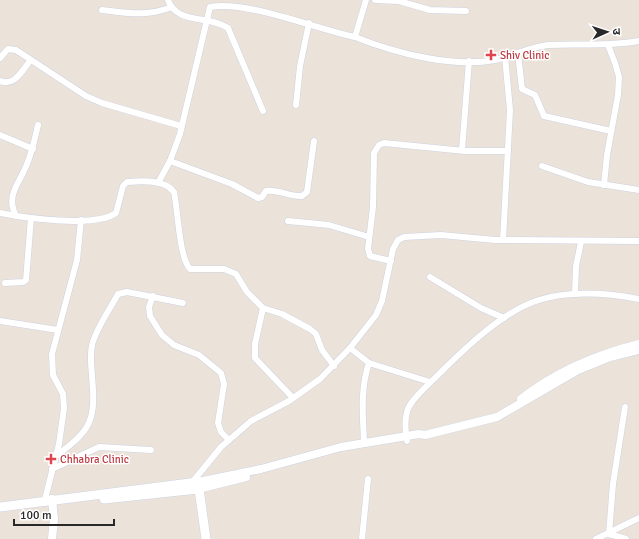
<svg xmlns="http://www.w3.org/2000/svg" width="639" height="539" viewBox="0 0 639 539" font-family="Signika,'Noto Sans Devanagari',sans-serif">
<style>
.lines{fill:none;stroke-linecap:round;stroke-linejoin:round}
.minor-casing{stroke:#ced3e2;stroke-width:7}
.tertiary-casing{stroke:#ced3e2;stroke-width:9}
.secondary-casing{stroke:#ced3e2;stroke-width:10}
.minor{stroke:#fff;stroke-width:6}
.tertiary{stroke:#fff;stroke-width:8}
.secondary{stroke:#fff;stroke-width:9}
.health-dot{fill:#e0444e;stroke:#fff;stroke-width:1.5}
.labels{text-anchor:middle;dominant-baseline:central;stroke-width:3;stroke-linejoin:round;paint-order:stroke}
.health-label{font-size:11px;fill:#be3a42;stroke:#fff;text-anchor:start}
</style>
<rect width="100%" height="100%" fill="#ebe2d9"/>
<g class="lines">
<defs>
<g id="minor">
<path d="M 168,0 C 177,25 210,15 228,28 L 263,111"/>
<path d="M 375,0 L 399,1 L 430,10 L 466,11"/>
<path d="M 102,10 C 129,13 145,17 172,7"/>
<path d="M 355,37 C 395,53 452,68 495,60 C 513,56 530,47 548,45 C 578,43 608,47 639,41"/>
<path d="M 518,53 L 522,89 L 535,95 L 544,116 L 611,131"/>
<path d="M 0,58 L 8,49 L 16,50 L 86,96 L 102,103 L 181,126"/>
<path d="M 0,81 C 15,87 22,70 31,60"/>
<path d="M 296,105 L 300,66 L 309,23"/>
<path d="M 0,135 L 33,149"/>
<path d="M 462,150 L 469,61"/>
<path d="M 170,161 L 232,184 L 258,198 L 262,197 L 266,191 C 278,189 290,197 302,196 L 307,192 L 314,141"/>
<path d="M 542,166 L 588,182 L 639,190"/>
<path d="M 158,183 L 170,161 L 180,134 L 210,7 C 246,0 316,29 355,37 L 366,0"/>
<path d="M 604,185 L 607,155 L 618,95 L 619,77 L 615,63 L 608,45"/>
<path d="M 0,213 C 25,218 95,228 116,213 L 123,186 L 127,182 C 141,181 164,179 174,192 C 178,210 179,257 190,269 L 224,269 L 236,274 L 247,292 L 263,308 L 282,314 L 310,329 L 316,334 L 322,350 L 334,366"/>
<path d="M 16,216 C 5,195 20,183 27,164 C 32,152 35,138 38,125"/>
<path d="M 288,221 L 329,225 L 369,237"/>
<path d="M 503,240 L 510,110 L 505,57"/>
<path d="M 391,261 L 370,256 L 368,249 L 373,207 L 374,153 L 379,145 L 384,143 L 465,151 L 508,151"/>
<path d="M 430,277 L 481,308 L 504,318"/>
<path d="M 5,283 L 23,282 L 26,280 L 31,218"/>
<path d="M 575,294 L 576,266 L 581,242"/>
<path d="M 153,296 L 149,307 L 150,316 L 162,335 L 174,345 L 199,355 L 221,373 L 224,384 L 218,423 L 221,432 L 229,440"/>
<path d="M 263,308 L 255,344 L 255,358 L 293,398"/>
<path d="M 0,321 L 58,330"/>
<path d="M 350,348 L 369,363 L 430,382"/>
<path d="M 625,407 L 613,484 L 609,534 L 626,539"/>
<path d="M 407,441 C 405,431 404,414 410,405 C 417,394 428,385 437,376 C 464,349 503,311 539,300 C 571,290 607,293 639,299"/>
<path d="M 364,443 C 363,415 360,389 369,363"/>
<path d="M 57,455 C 92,430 96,419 92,376 C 91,366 90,355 92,345 C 96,329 110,309 118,294 L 127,292 L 183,303"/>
<path d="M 52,469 L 99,447 L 151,450"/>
<path d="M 190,485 L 221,447 L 251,421 L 289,401 L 320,379 L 350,348 L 376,315 L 382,301 L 393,249 L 398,240 L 404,237 L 441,235 L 495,240 L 639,241"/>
<path d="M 44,503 L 59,444 L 64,408 L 63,394 L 53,375 L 52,354 L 77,260 L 81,220"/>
<path d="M 362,539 L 368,479"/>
<path d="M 596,539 L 639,518"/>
</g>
<g id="tertiary">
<path d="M 521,399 C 557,371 595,355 639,344"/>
<path d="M 198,482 L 261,469 L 341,447 L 419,434 L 425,435 L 497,417 L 578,370 L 610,357 L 639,350"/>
<path d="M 198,489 L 246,477"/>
<path d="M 52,499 L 54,519 L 52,539"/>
</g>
<g id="secondary">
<path d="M 104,499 L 198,489"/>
<path d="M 0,507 L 198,482 L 206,539"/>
</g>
</defs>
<use href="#minor" class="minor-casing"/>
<use href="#tertiary" class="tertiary-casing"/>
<use href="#secondary" class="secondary-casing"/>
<use href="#minor" class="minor"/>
<use href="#tertiary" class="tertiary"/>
<use href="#secondary" class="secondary"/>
</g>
<g class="health-dot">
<path d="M489 49h4v4h4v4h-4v4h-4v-4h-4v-4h4z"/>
<path d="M49 453h4v4h4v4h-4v4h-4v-4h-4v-4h4z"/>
</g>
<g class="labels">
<g class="health-label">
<text x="500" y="55">Shiv Clinic</text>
<text x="60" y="459">Chhabra Clinic</text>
</g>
</g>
<g transform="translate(607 32) rotate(87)" stroke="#ffffff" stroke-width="3" paint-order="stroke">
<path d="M0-3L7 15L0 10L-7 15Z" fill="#282828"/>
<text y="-6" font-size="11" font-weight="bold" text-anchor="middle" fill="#282828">उ</text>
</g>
<path d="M14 519v6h100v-6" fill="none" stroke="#282828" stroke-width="2"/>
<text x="20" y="519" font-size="12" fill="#282828" stroke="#ffffff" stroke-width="3" paint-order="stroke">100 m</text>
</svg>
